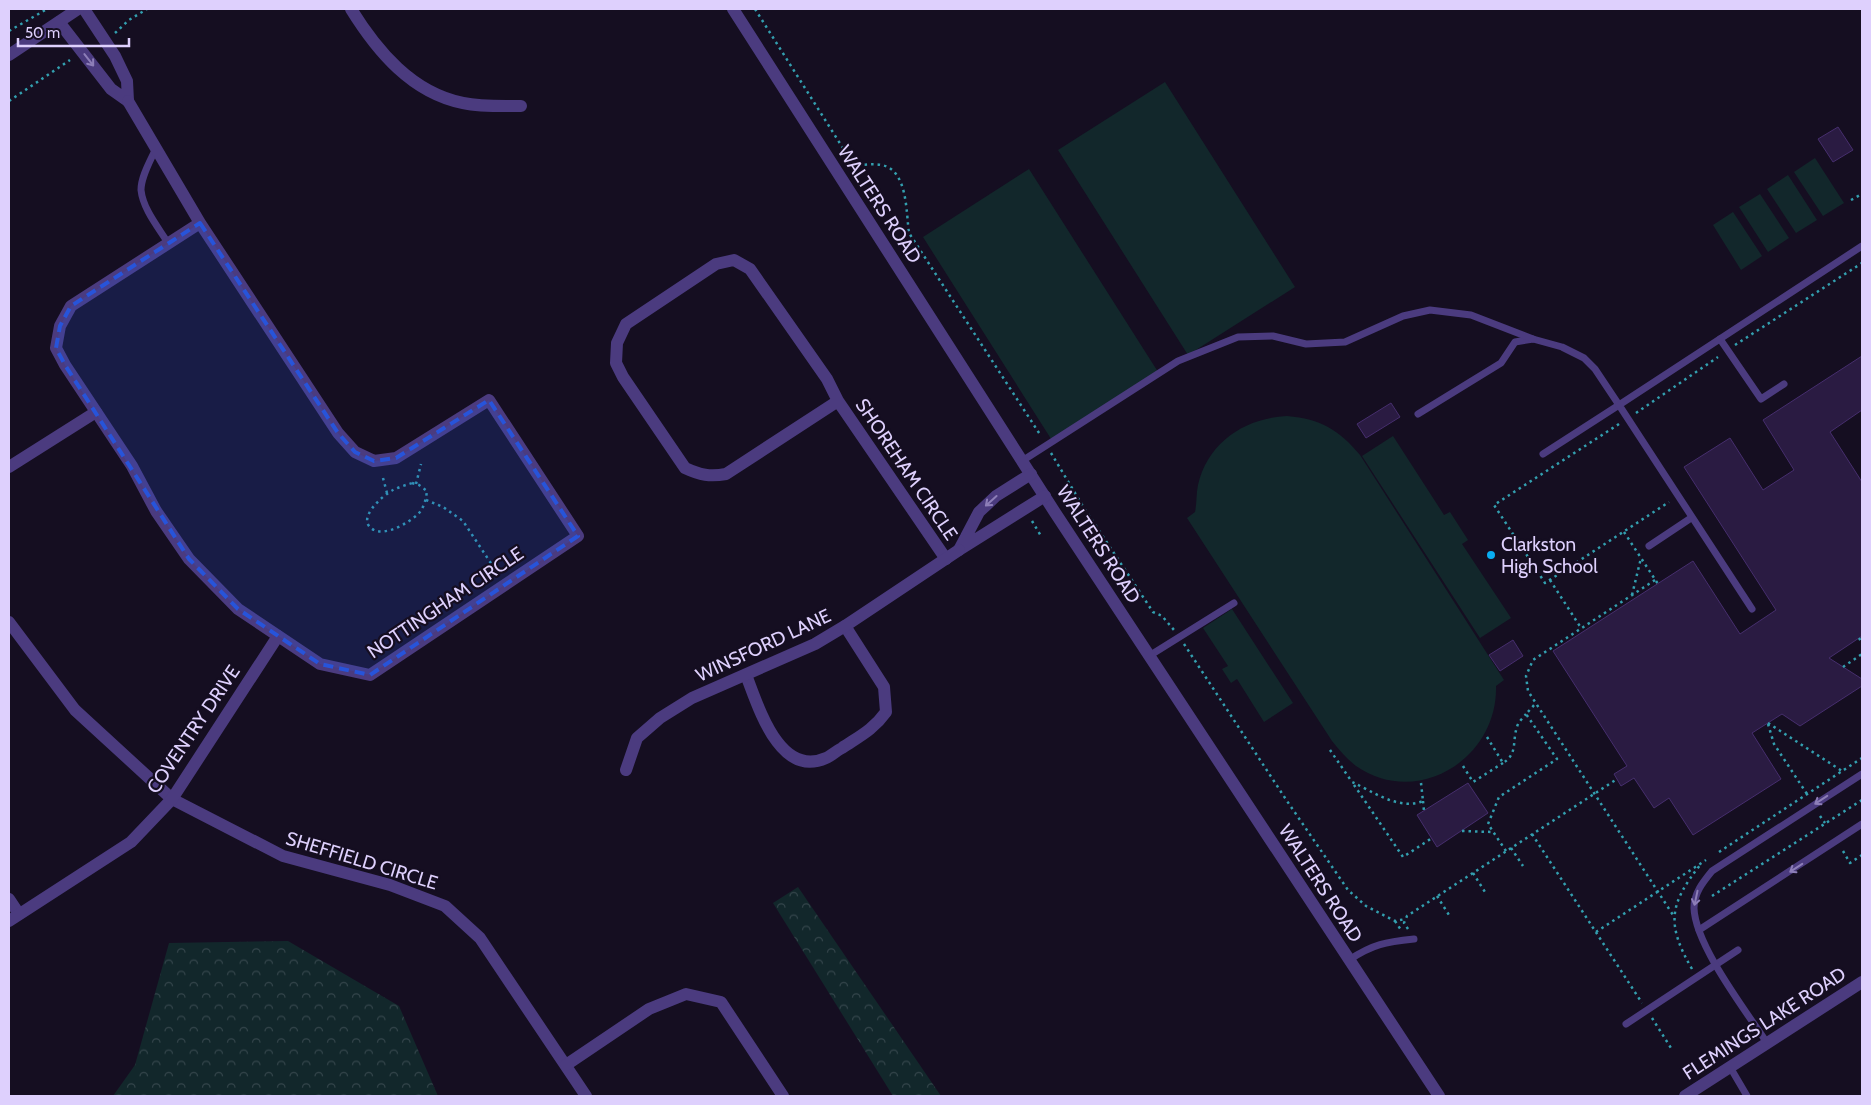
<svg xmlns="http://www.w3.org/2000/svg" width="1871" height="1105" viewBox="0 0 1871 1105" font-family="Cabin,sans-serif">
	<defs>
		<pattern id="forest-crowns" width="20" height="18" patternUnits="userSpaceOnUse" patternTransform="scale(1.25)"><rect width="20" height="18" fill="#12272b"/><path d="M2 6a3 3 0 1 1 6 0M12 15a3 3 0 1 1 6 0" fill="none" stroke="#34454b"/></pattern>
	</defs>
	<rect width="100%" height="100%" fill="#150e21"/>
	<g fill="url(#forest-crowns)">
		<path d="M798,887l143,209h-48l-120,-193z"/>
		<path d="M288,941l111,65 39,90h-325l22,-31 34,-122z"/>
	</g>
	<g fill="#12272b">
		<path d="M1165,82l130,205 -107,68 -130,-205z"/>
		<path d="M1815,158l29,45 -21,13 -29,-44z"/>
		<path d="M1029,169l131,206 -107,67 -130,-205z"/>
		<path d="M1788,175l29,45 -21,13 -29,-44z"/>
		<path d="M1760,194l29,44 -21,14 -29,-45z"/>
		<path d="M1733,212l29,44 -21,14 -28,-45z"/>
		<path d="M1287,416c34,3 52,14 73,39l144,225 -8,6c2,72 -78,123 -140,80 -9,-7 -17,-16 -24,-25l-145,-223 8,-6c2,-9 1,-18 3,-27 10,-43 47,-67 89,-69z"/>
		<path d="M1393,436l51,79 6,-3 18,28 -6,4 49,74 -31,20 -118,-182z"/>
		<path d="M1232,609l61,94 -29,19 -27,-43 -6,4 -9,-14 6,-3 -25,-38z"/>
	</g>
	<g fill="#2a1b42" stroke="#462e6d">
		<path d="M1838,127l15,23 -20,12 -15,-23z"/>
		<path d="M1862,356v54l-32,22 32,50v154l-33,22 33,21v7l-62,40 -18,-12 -30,19 29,46 -88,56 -24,-37 -15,10 -20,-30 -13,8 -7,-12 13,-8 -74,-115 140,-90 47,73 36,-24 -92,-143 46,-29 33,52 31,-20 -31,-50z"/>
		<path d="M1391,403l9,14 -34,21 -9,-14z"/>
		<path d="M1513,640l10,16 -23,15 -11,-16z"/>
		<path d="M1468,783l20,30 -51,34 -20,-32z"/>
	</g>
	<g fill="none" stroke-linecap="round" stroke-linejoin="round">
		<g stroke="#339faf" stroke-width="2.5" stroke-dasharray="2.5 4" stroke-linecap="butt">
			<path d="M755,9l98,155c10,2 19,-1 28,1 27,4 25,48 28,68l132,203"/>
			<path d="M9,31l38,-22"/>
			<path d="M115,33l14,-13 18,-11"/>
			<path d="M9,101l61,-41"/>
			<path d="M1851,200l11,-6"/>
			<path d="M1735,345l127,-82"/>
			<path d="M1636,413l82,-56"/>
			<path d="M1619,424l-125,81 51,78 124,-81"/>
			<path d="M1051,453l33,55 69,104 9,4 12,14"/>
			<path d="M383,478l4,15"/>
			<path d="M412,483l7,2 8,6c-1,8 -3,18 -10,24 -9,8 -31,21 -43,15 -20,-10 9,-35 19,-40 6,-3 13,-5 19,-7z"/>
			<path d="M416,484l5,-20"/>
			<path d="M426,500l17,7 20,14 35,53"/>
			<path d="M1032,521l9,15"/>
			<path d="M1624,532l34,52"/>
			<path d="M1550,580l31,48"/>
			<path d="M1655,580l-122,80 -7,16 2,15 145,224"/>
			<path d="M1632,595l9,-37"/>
			<path d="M1859,638l3,5"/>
			<path d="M1184,644l103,157 61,89 18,16 29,15 11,-2"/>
			<path d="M1843,667l19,-13"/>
			<path d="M1768,723l74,48"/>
			<path d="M1768,724l6,20 33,50"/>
			<path d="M1487,737l16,26c15,-9 9,-22 14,-36 1,-5 6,-9 9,-13"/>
			<path d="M1330,750l22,32"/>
			<path d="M1463,766l10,16 30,-19"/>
			<path d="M1421,783l2,18c-24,10 -51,-10 -71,-19l51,75 29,-19"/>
			<path d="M1423,801l1,10"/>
			<path d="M1820,816l5,7"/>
			<path d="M1462,831l31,1"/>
			<path d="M1532,834l110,169"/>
			<path d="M1511,848l12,18"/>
			<path d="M1506,851l-18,-27 11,-27 58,-38 -31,-45 10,-11"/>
			<path d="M1843,851l7,12 12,-8"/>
			<path d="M1719,852l143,-94"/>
			<path d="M1473,873l12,19"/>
			<path d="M1437,896l12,19"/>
			<path d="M1712,896l150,-96"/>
			<path d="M1395,921l6,9"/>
			<path d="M1408,929l-4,-6 3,-7 210,-137"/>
			<path d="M1596,932l110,-72"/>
			<path d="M1692,969c-26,-45 -23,-65 9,-105"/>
			<path d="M1652,1018l19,30"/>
		</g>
		<g stroke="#4b3b7f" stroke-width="7">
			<path d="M156,148c-5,12 -15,28 -15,42 2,19 17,37 27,53"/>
			<path d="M1720,339l41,60 23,-15"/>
			<path d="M1418,414l83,-51 14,-21 18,-3 29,8 22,11 11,11 24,36 -76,49"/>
			<path d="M1022,461l156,-100 60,-24 35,-1 33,8 39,-2 58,-26 27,-6 41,5 62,24"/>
			<path d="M1649,546l42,-28"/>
			<path d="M1752,609l-133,-204 243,-159"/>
			<path d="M1149,656l85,-53"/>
			<path d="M1699,930l163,-106"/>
			<path d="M1349,960c24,-16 37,-18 65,-21"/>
			<path d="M1626,1024l112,-74"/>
			<path d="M1767,1043c-21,-32 -72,-98 -73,-135 0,-15 9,-26 18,-37l150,-97"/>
			<path d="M1730,1067l17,29"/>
		</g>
		<g stroke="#4b3b7f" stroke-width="12">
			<path d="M351,9c26,42 61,84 112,94 19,4 39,3 58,3"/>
			<path d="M733,9l321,502 385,585"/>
			<path d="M59,22l52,67 17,12 -1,-20 -12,-25 -31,-47"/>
			<path d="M128,101l72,122 138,210 17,19 19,9 22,-3 93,-58 89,136 -208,139 -50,-11 -82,-55 -49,-50 -33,-48 -24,-45 -67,-101 -9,-17 4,-22 11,-20 129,-83"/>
			<path d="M838,401l-112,73c-16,3 -26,1 -41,-6l-62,-91 -7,-14 1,-20 9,-19 90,-60 18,-4 16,9 77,110 11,22 108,158"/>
			<path d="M9,467l87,-55"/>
			<path d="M1031,474l-35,22 -17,16 -20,38 86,-54"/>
			<path d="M9,622l66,88 97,89 111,57 107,29 55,21 35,32 106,158"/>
			<path d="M746,675c12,30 33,104 80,83 5,-2 10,-7 16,-10 18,-12 31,-18 44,-36l-2,-25 -39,-61"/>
			<path d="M626,770l11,-32 23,-20 32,-20 123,-54 30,-18 114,-76"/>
			<path d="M9,899l10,15"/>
			<path d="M9,921l122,-79 41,-43 106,-163"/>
			<path d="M566,1065l83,-56 37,-15 35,8 62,94"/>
			<path d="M1685,1096l177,-114"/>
		</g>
		<path stroke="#4b3b7f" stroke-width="12" d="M9,55l69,-46"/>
	</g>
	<defs><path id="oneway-shaft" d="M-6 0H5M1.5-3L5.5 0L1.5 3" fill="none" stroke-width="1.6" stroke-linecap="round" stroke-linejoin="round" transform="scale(1.25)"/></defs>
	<g stroke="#8d7eb8">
		<use href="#oneway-shaft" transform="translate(89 60) rotate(52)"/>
		<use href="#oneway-shaft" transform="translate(991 501) rotate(138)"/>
		<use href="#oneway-shaft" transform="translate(1821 800) rotate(147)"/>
		<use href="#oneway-shaft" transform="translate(1796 868) rotate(147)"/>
		<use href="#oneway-shaft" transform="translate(1696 898) rotate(102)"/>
	</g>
	<path fill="#2754da" fill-opacity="0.2" stroke="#2754da" stroke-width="4" stroke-dasharray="10 6" stroke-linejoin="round" d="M200,223l138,210 17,19 19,9 22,-3 93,-58 89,136 -208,139 -50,-11 -82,-55 -49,-50 -124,-194 -9,-17 4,-22 11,-20z"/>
	<circle fill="#09adf1" stroke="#150e21" stroke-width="2" cx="1491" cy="555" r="5"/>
	<g text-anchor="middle" stroke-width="4.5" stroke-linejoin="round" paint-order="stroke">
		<g font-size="19" fill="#ded0fd" stroke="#150e21">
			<text transform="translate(880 204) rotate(57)" y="7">WALTERS ROAD</text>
			<text transform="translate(907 469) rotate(56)" y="7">SHOREHAM CIRCLE</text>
			<text transform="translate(1099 544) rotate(57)" y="7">WALTERS ROAD</text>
			<text transform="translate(445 602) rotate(-34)" y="7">NOTTINGHAM CIRCLE</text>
			<text transform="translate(763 645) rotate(-25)" y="7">WINSFORD LANE</text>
			<text transform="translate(193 729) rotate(-56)" y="7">COVENTRY DRIVE</text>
			<text transform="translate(362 860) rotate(17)" y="7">SHEFFIELD CIRCLE</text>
			<text transform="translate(1321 883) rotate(57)" y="7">WALTERS ROAD</text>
			<text transform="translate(1764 1023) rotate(-33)" y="7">FLEMINGS LAKE ROAD</text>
		</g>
		<g font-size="19" fill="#ded0fd" stroke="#150e21" text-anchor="start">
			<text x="1501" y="551">Clarkston<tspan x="1501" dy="22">High School</tspan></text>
		</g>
	</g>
	<rect width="1871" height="1105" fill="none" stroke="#ded0fd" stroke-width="20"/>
	<path d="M18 38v8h111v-8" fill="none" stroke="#ded0fd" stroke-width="2.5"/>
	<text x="25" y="38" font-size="15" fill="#ded0fd" stroke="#150e21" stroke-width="4" paint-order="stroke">50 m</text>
</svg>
